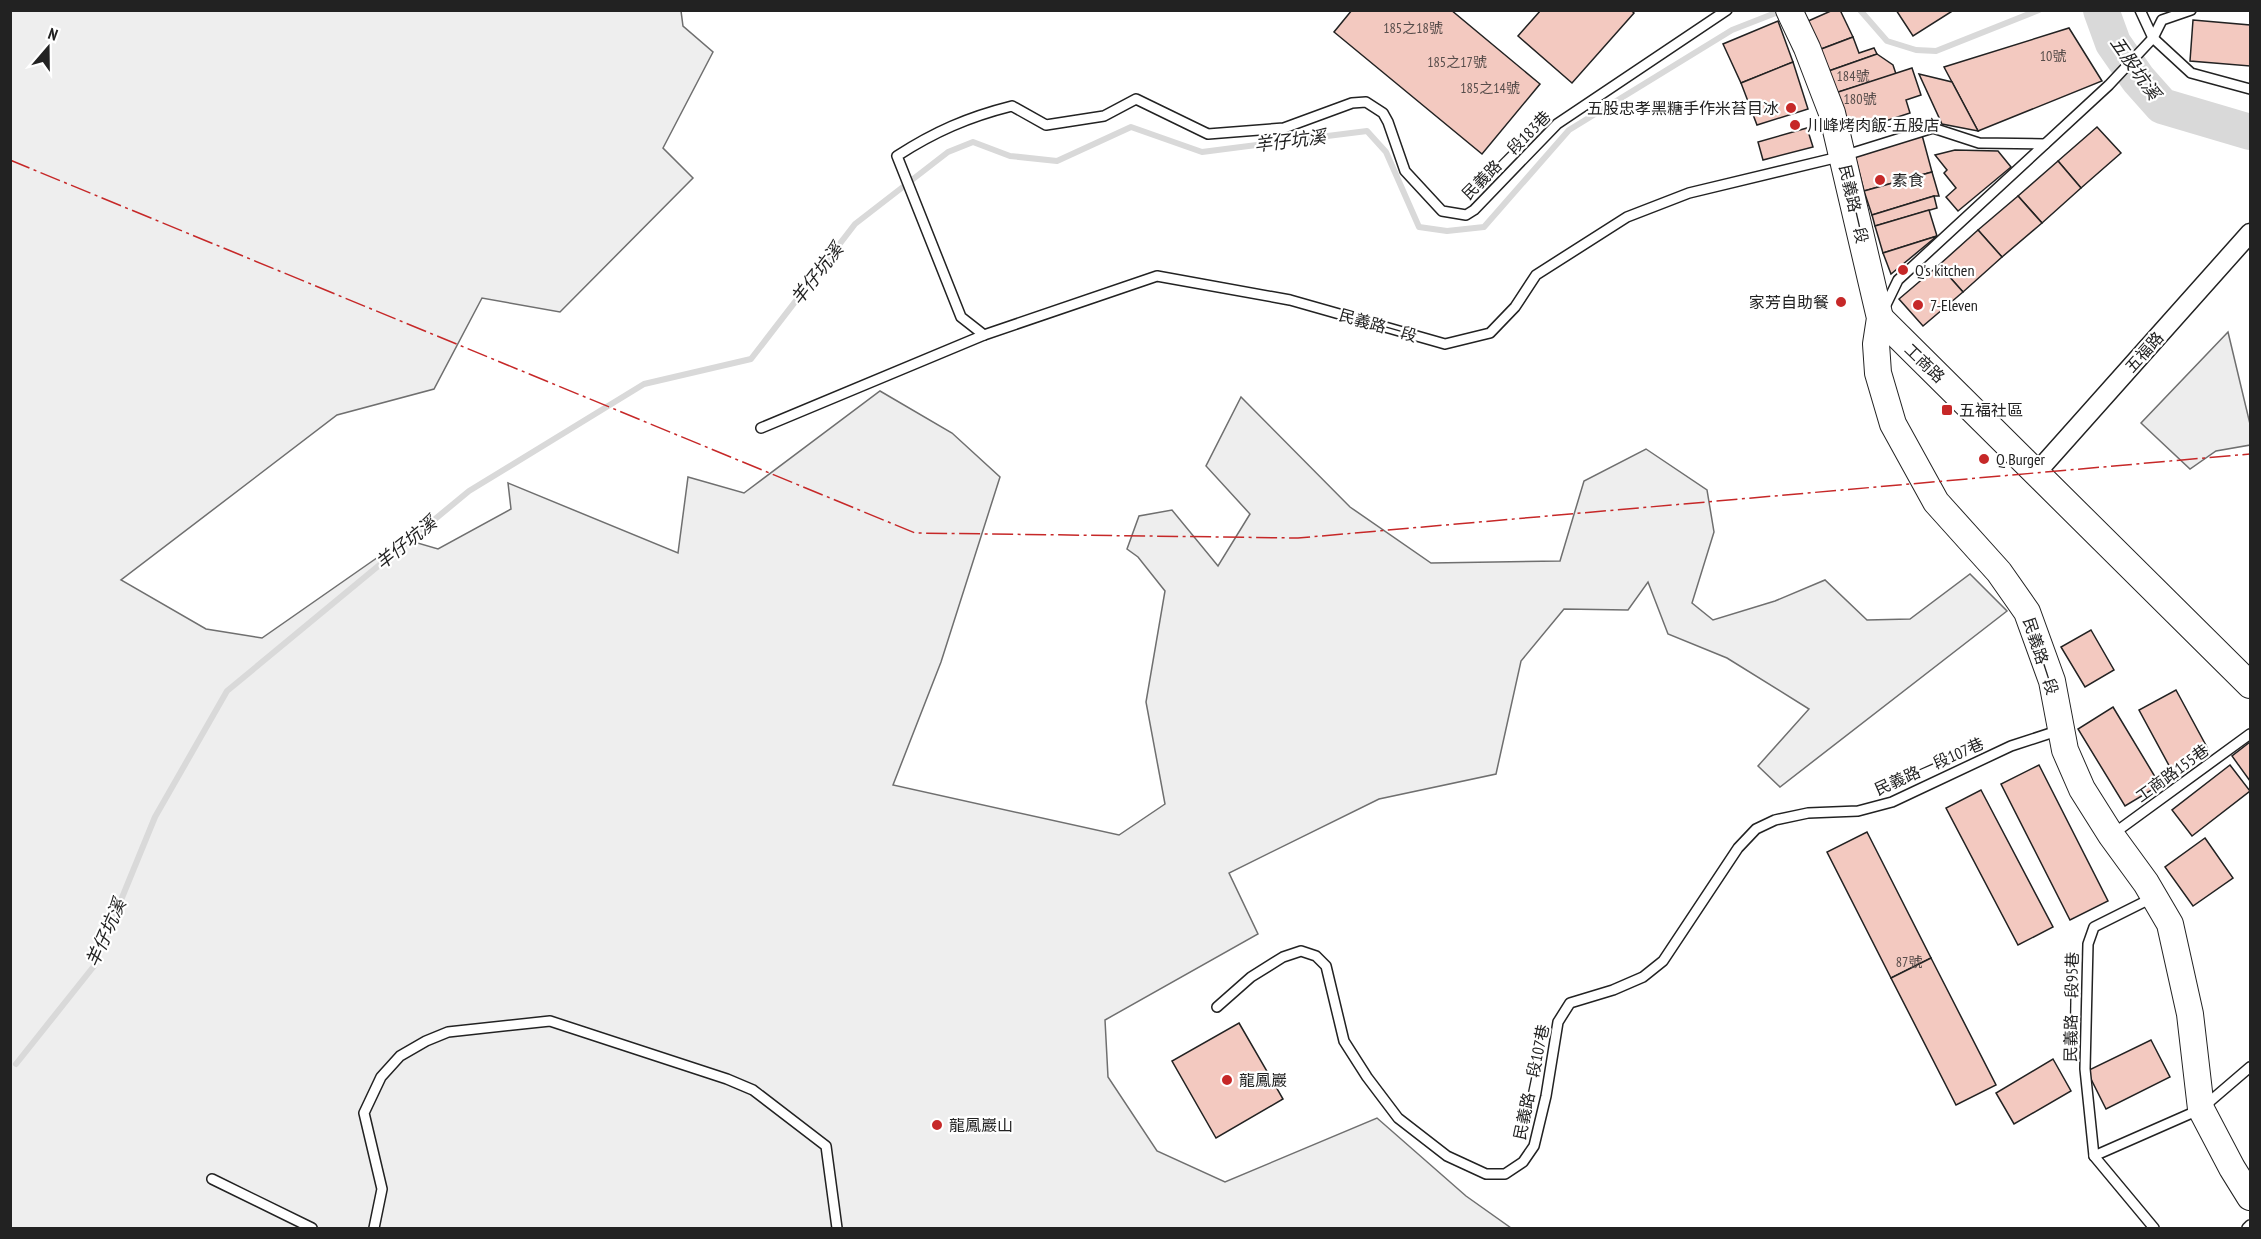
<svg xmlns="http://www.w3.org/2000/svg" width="2261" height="1239" viewBox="0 0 2261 1239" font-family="'PT Sans Narrow','Noto Sans TC',sans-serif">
	<rect width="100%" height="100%" fill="#fff"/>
	<path fill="#eee" stroke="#6f6f6f" stroke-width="1.5" d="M10,11h671l2,15 30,26 -50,96 30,30 -133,134 -78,-14 -48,91 -97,26 -216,165 85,49 56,9 142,-99 34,10 73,-40 -3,-26 170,70 10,-76 56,16 136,-102 72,42 48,44 -59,185 -48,123 226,50 46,-31 -19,-102 19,-111 -27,-34 -11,-8 12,-33 33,-6 46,56 32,-52 -44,-48 35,-69 109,110 81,56 129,-2 24,-80 62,-32 61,41 7,42 -22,71 21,17 62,-19 50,-21 42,40 43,-1 60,-45 37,37 -227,176 -22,-21 51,-57 -82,-51 -59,-24 -20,-52 -20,28 -64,-1 -43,52 -25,113 -117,25 -150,74 29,61 -153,86 3,57 49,74 68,31 152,-64 89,78 45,32h-1500z"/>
	<path fill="#ededed" stroke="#6f6f6f" stroke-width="1.5" d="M2228,332l22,92v21l-34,6 -26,18 -49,-46z"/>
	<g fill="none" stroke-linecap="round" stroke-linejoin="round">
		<g stroke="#d9d9d9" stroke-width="6">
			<path d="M1860,10l27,31 29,9 20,1 103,-41"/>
			<path d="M16,1064l78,-98 61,-149 72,-126 242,-200 175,-107 107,-25 104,-135 93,-72 25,-10 37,14 47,5 74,-34 71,25 165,-21 19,21 33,75 28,4 37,-4 85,-97 163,-100 51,-20"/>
		</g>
		<path stroke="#d9d9d9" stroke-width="36" d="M2101,10l12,33 25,36 24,27 88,26"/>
	</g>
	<g fill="#f3c9c0" stroke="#222" stroke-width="1.5">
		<path d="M1352,10h99l89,74 -58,70 -148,-122z"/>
		<path d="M1541,10h90l3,3 -62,70 -54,-47z"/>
		<path d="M1833,10h7l13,27 -37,14 -10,-29z"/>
		<path d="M1896,10h58l-41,26z"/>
		<path d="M2193,20l57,5v41l-60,-5z"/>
		<path d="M1778,21l15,41 -52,21 -18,-39z"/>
		<path d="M2069,28l33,53 -124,50 -34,-64z"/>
		<path d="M1853,37l6,16 15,-5 3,6 -54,19 -7,-22z"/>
		<path d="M1877,54l16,11 3,9 -67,21 -6,-22z"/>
		<path d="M1793,62l15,47 -51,16 -16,-42z"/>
		<path d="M1912,68l9,27 -15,5 4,13 -68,22 -13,-40z"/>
		<path d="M1919,74l33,8 26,49 -36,-7z"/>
		<path d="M2097,127l24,26 -40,35 -23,-27z"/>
		<path d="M1807,128l6,19 -50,13 -5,-18z"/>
		<path d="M1922,135l10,37 -68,19 -10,-39z"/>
		<path d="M1955,150l43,1 13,16 -53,44 -12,-14 10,-9 -12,-15 3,-3 -12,-15z"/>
		<path d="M2058,161l23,27 -39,35 -24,-27z"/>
		<path d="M1932,172l7,24h-5l-62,19 -8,-24z"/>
		<path d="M1934,196l3,12 -62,18 -3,-11z"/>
		<path d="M2018,196l24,27 -40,34 -24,-27z"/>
		<path d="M1929,210l8,26 -54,17 -8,-27z"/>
		<path d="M1978,230l24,27 -39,35 -24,-27z"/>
		<path d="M1937,236l-46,38 -8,-21z"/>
		<path d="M1939,265l24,27 -40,34 -24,-27z"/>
		<path d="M2091,630l23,40 -29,17 -24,-40z"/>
		<path d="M2176,690l33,61 -37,20 -33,-61z"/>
		<path d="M2113,707l47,78 -35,21 -47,-77z"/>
		<path d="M2250,742v39l-18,-25z"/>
		<path d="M2039,765l69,136 -38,19 -69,-136z"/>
		<path d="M2230,765l20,26 -58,45 -20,-26z"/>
		<path d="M1981,790l72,137 -35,18 -72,-137z"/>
		<path d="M1867,832l64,126 -40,20 -64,-126z"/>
		<path d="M2205,838l28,40 -40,28 -28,-39z"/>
		<path d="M1931,958l65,127 -40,20 -65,-127z"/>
		<path d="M1239,1023l44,76 -67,39 -44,-77z"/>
		<path d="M2151,1040l19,37 -64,32 -19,-38z"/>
		<path d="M2053,1059l18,32 -57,33 -18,-31z"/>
	</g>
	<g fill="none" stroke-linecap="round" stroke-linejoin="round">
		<g stroke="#222" stroke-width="12">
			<g id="lane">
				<path d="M2140,10l13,28 38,35 59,16"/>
				<path d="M1883,311l15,-31 211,-195 44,-47 9,-18 29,-10"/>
				<path d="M984,335l-23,-18 -64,-161c37,-24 71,-39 115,-50l34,19 58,-9 32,-17 72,35 76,-6 68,-25 14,-1 17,11 5,9 17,49 37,40 24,4 8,-5 83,-86 170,-114"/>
				<path d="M761,428l223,-93 173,-59 133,24 155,44 45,-11 25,-26 21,-32 91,-58 62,-24 154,-37 90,-28 46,15 66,1"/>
				<path d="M2113,834l137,-100"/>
				<path d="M2152,898l-58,29 -6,17 -3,125 9,87 60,72"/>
				<path d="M1217,1007l34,-30 32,-20 18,-6 15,5 10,10 18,75 23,36 31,41 49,38 39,18h19l18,-12 11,-16 12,-50 12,-74 12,-19 43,-13 30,-13 20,-16 75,-113 18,-19 19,-9 33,-7 50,-2 34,-9 119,-56 49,-16"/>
				<path d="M2094,1156l107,-47 49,-42"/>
				<path d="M212,1179l100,49"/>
				<path d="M374,1228l8,-39 -18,-76 17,-36 19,-21 26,-15 22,-9 102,-11 177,58 26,11 73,56 11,82"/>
				<path d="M2247,1228l3,-3"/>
			</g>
		</g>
		<g stroke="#222" stroke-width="21">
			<path id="street" d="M2037,472l213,-239"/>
		</g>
		<g stroke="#222" stroke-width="28">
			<g id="secondary">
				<path d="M1789,10l18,38 25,65 48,205 -4,26 2,29 15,51 43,78 63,70 28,40 25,69 13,69 17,39 29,46 35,48 24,41 20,90 11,95 31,59 18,29"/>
				<path d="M1880,318l370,367"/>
			</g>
		</g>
		<use href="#lane" stroke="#fff" stroke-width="9"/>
		<use href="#street" stroke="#fff" stroke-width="18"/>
		<use href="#secondary" stroke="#fff" stroke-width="26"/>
		<path stroke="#c62828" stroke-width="1.5" stroke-dasharray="21 4.5 3 4.5" stroke-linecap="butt" d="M10,160l905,373 383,5 952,-84"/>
	</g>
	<g fill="#c62828" stroke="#fff" stroke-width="2">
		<circle cx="1791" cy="108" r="6"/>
		<circle cx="1795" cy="125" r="6"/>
		<circle cx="1880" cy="180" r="6"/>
		<circle cx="1903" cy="270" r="6"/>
		<circle cx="1841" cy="302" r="6"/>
		<circle cx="1918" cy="305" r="6"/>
		<rect x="1941" y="404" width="12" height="12" rx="3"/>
		<circle cx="1984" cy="459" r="6"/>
		<circle cx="1227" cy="1080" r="6"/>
		<circle cx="937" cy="1125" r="6"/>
	</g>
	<g text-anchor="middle" stroke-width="4.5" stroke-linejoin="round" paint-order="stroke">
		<g font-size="14" fill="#564c4a">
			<text x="1413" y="33">185之18號</text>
			<text x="2053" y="61">10號</text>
			<text x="1457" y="67">185之17號</text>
			<text x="1853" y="81">184號</text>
			<text x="1490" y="93">185之14號</text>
			<text x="1860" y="104">180號</text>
			<text x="1909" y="967">87號</text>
		</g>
		<g font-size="16" fill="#222" stroke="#fff" text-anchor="start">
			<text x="1779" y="114" text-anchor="end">五股忠孝黑糖手作米苔目冰</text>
			<text x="1807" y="131">川峰烤肉飯-五股店</text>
			<text x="1892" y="186">素食</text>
			<text x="1915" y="276">Q's kitchen</text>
			<text x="1829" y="308" text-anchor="end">家芳自助餐</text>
			<text x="1930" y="311">7-Eleven</text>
			<text x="1959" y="416">五福社區</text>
			<text x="1996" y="465">Q Burger</text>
			<text x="1239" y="1086">龍鳳巖</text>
			<text x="949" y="1131">龍鳳巖山</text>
		</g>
		<g font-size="16" fill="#222" stroke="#fff">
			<text transform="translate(1506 155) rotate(-45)" y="6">民義路一段183巷</text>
			<text transform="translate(1854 204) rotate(77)" y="6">民義路一段</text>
			<text transform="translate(1378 325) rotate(16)" y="6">民義路一段</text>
			<text transform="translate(2144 352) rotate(-48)" y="6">五福路</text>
			<text transform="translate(1925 363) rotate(44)" y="6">工商路</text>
			<text transform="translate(2041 656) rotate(72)" y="6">民義路一段</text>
			<text transform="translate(1929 766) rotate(-24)" y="6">民義路一段107巷</text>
			<text transform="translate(2172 773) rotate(-36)" y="6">工商路155巷</text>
			<text transform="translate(2071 1007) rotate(-89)" y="6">民義路一段95巷</text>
			<text transform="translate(1531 1082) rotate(-78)" y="6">民義路一段107巷</text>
		</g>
		<g font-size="18" font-style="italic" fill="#222" stroke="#fff">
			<text transform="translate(2135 68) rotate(55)" y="6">五股坑溪</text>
			<text transform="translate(1290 141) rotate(-7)" y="6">羊仔坑溪</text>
			<text transform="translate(817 274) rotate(-52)" y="6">羊仔坑溪</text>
			<text transform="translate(406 543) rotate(-39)" y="6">羊仔坑溪</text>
			<text transform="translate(106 933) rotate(-66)" y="6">羊仔坑溪</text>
		</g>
	</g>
	<rect width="2261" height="1239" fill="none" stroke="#222222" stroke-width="24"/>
	<g transform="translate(48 48) rotate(20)" stroke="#ffffff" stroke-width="4.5" paint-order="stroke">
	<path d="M0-4.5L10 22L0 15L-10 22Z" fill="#222222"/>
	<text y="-9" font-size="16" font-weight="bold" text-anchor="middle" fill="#222222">N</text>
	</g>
</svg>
